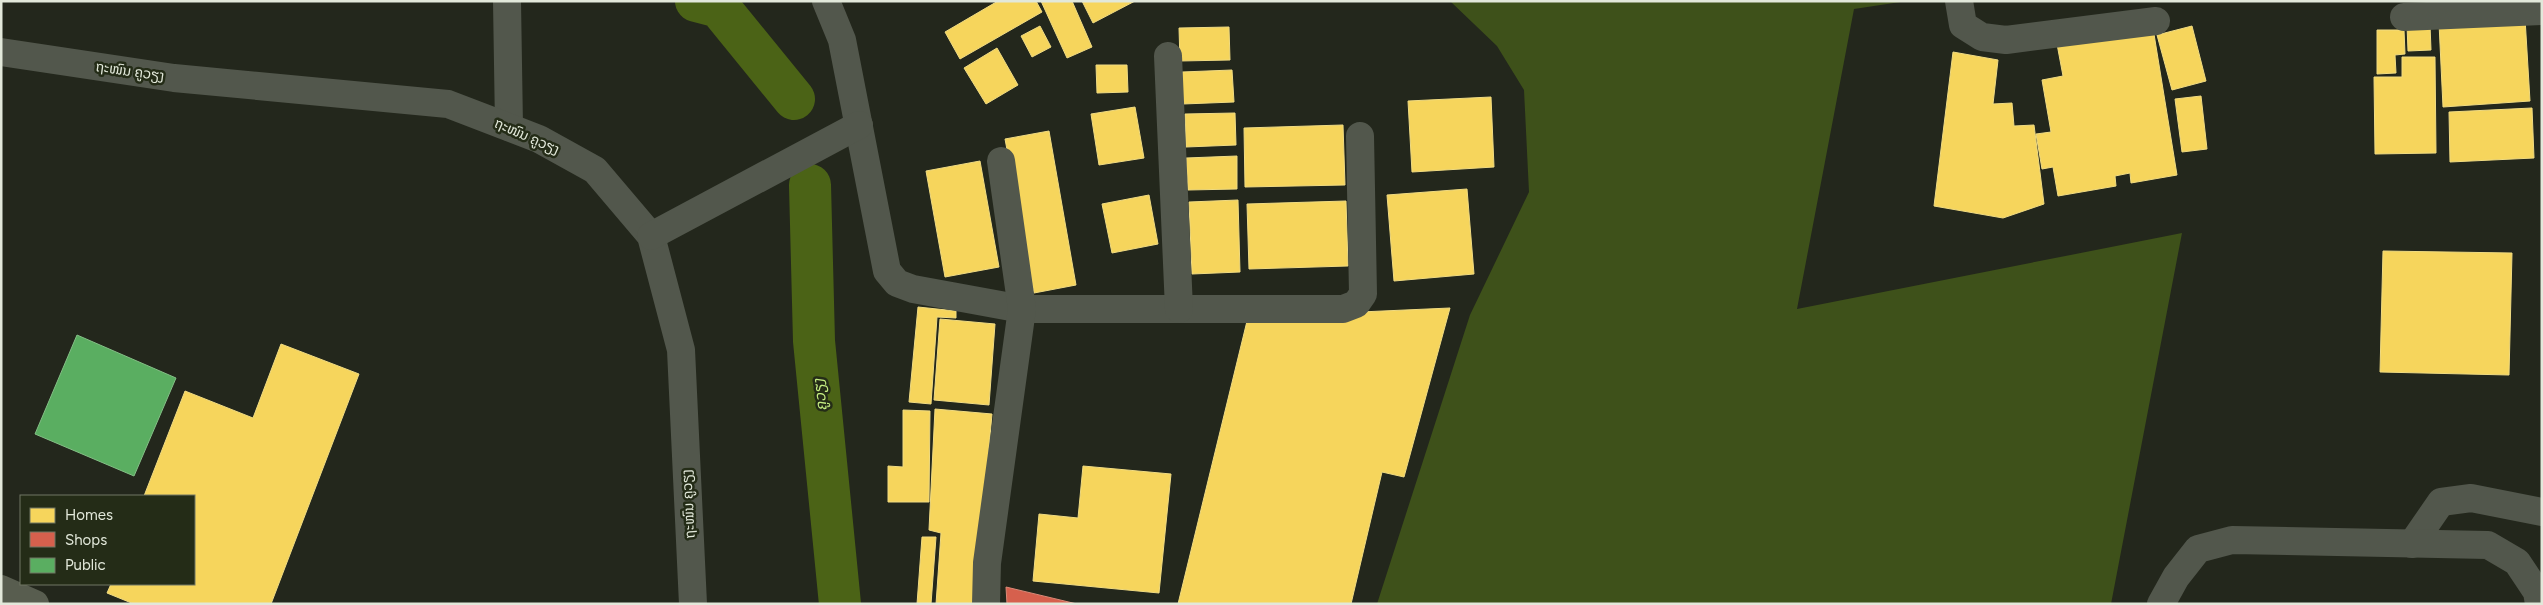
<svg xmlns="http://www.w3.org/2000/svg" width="2543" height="605" viewBox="0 0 2543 605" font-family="Figtree,'Noto Sans Lao',sans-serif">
	<rect width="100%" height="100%" fill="#23271c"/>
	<path fill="#3e511a" d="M1450,1h457l-53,8 -57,300 385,-76 -71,371h-734l93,-289 59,-123 -5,-102 -27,-44z"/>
	<g fill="#f6d55c" stroke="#f0db82">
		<path d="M998,1h38l6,11 -82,47 -15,-27z"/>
		<path d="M1041,1h31l20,46 -25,11z"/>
		<path d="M1082,1h53l-42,22z"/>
		<path d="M2525,18l5,83 -87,6 -4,-84z"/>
		<path d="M2407,25h23l1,25 -23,1z"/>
		<path d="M1040,26l11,21 -19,10 -11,-21z"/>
		<path d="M2192,26l14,55 -34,9 -15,-55z"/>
		<path d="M1229,27l1,33 -50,1 -1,-33z"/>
		<path d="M2153,28l24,147 -46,8 -1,-10 -15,3 1,10 -58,10 -5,-29 -11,2 -6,-35 15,-2 -9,-52 21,-4 -6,-32z"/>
		<path d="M2377,30h27l1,24 -10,1 1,18 -19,1z"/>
		<path d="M997,48l21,37 -32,19 -22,-36z"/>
		<path d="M1953,52l45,8 -5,44 19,-1 2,23 20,-1 10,79 -41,14 -69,-12z"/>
		<path d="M2402,57h33l1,96 -61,1 -1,-77h28z"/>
		<path d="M1096,65h31l1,27 -31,1z"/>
		<path d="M1232,70l2,32 -51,2 -1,-32z"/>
		<path d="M2201,96l6,53 -25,3 -7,-53z"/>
		<path d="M1491,97l3,70 -82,5 -4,-71z"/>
		<path d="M1135,107l9,51 -45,7 -8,-51z"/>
		<path d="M2532,108l2,50 -84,4 -1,-50z"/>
		<path d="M1235,113l1,32 -50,2 -1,-33z"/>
		<path d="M1343,125l2,60 -100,2 -1,-59z"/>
		<path d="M1049,131l27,154 -42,8 -29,-154z"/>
		<path d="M1237,156v33l-49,1 -2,-32z"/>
		<path d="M980,161l19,106 -54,10 -19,-106z"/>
		<path d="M1467,189l7,85 -80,7 -7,-86z"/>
		<path d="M1149,195l9,49 -46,9 -10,-49z"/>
		<path d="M1238,200l2,72 -48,2 -3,-72z"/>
		<path d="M1346,201l2,65 -99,3 -2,-65z"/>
		<path d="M2383,251l129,2 -3,122 -129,-3z"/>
		<path d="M918,307l38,4v7l-19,-1 -6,87 -22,-2z"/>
		<path d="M1450,308l-46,169 -22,-5 -31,132h-173l70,-287z"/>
		<path d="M940,319l55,5 -6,81 -55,-5z"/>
		<path d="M281,344l78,30 -88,230h-137l-27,-11 4,-9h83v-88h-50l41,-105 68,27z"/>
		<path d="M935,409l57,5 -17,190h-39l5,-71 -12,-3z"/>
		<path d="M903,410l27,1 -1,91h-41v-36l15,1z"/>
		<path d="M1083,466l88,8 -12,119 -126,-12 6,-67 39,4z"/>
		<path d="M922,537h14l-5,67h-14z"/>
	</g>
	<path fill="#d6604d" stroke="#da8977" d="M1006,587l71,17h-70z"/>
	<path fill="#5aae61" stroke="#83bf85" d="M77,335l99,43 -42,98 -99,-42z"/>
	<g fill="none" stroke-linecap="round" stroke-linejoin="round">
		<g stroke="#4b6316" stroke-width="42">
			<path d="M696,1l23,6 75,92"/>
			<path d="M810,185l4,156 26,263"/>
		</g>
		<g stroke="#52574c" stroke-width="28">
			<path d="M507,1l2,126"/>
			<path d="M826,1l16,39 45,231 10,12 16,6 109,20h321l13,-5 7,-10 -3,-158"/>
			<path d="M1959,1l4,24 19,12 24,3 150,-19"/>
			<path d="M2404,17l138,-6"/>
			<path d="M1,52l173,26 274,26 91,35 56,31 56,66 30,114 12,254"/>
			<path d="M1168,56l11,253"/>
			<path d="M651,236l208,-111"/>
			<path d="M2412,544l29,-42 30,-4 71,14"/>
			<path d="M986,604l1,-41 35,-254 -21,-148"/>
			<path d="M2161,604l15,-27 22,-28 34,-9 256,5 29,17 20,30 2,12"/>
		</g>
		<path stroke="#585d4f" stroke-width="28" d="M1,589l34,15"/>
	</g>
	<g text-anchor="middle" stroke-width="5" stroke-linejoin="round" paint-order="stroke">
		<g font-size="14" fill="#e2e8da" stroke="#242c17">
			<text transform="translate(130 71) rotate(8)" y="5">ຖະໜົນ ຄູວຽງ</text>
			<text transform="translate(527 136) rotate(24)" y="5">ຖະໜົນ ຄູວຽງ</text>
			<text transform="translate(688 504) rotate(-93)" y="5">ຖະໜົນ ຄູວຽງ</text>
		</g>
		<g font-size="15" font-style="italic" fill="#c5ee82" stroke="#242c17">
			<text transform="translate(820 395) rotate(-96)" y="5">ຄູວຽງ</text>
		</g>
	</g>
	<rect width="2543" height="605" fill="none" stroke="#e2e8da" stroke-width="5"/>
	<rect x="20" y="495" width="175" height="90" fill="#242c17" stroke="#707765"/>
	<rect x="30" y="508" width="25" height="15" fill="#f6d55c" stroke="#707765"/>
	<text x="65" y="520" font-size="15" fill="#e2e8da">Homes</text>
	<rect x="30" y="532" width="25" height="15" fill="#d6604d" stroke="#707765"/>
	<text x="65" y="545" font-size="15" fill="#e2e8da">Shops</text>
	<rect x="30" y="558" width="25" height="15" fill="#5aae61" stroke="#707765"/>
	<text x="65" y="570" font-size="15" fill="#e2e8da">Public</text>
</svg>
